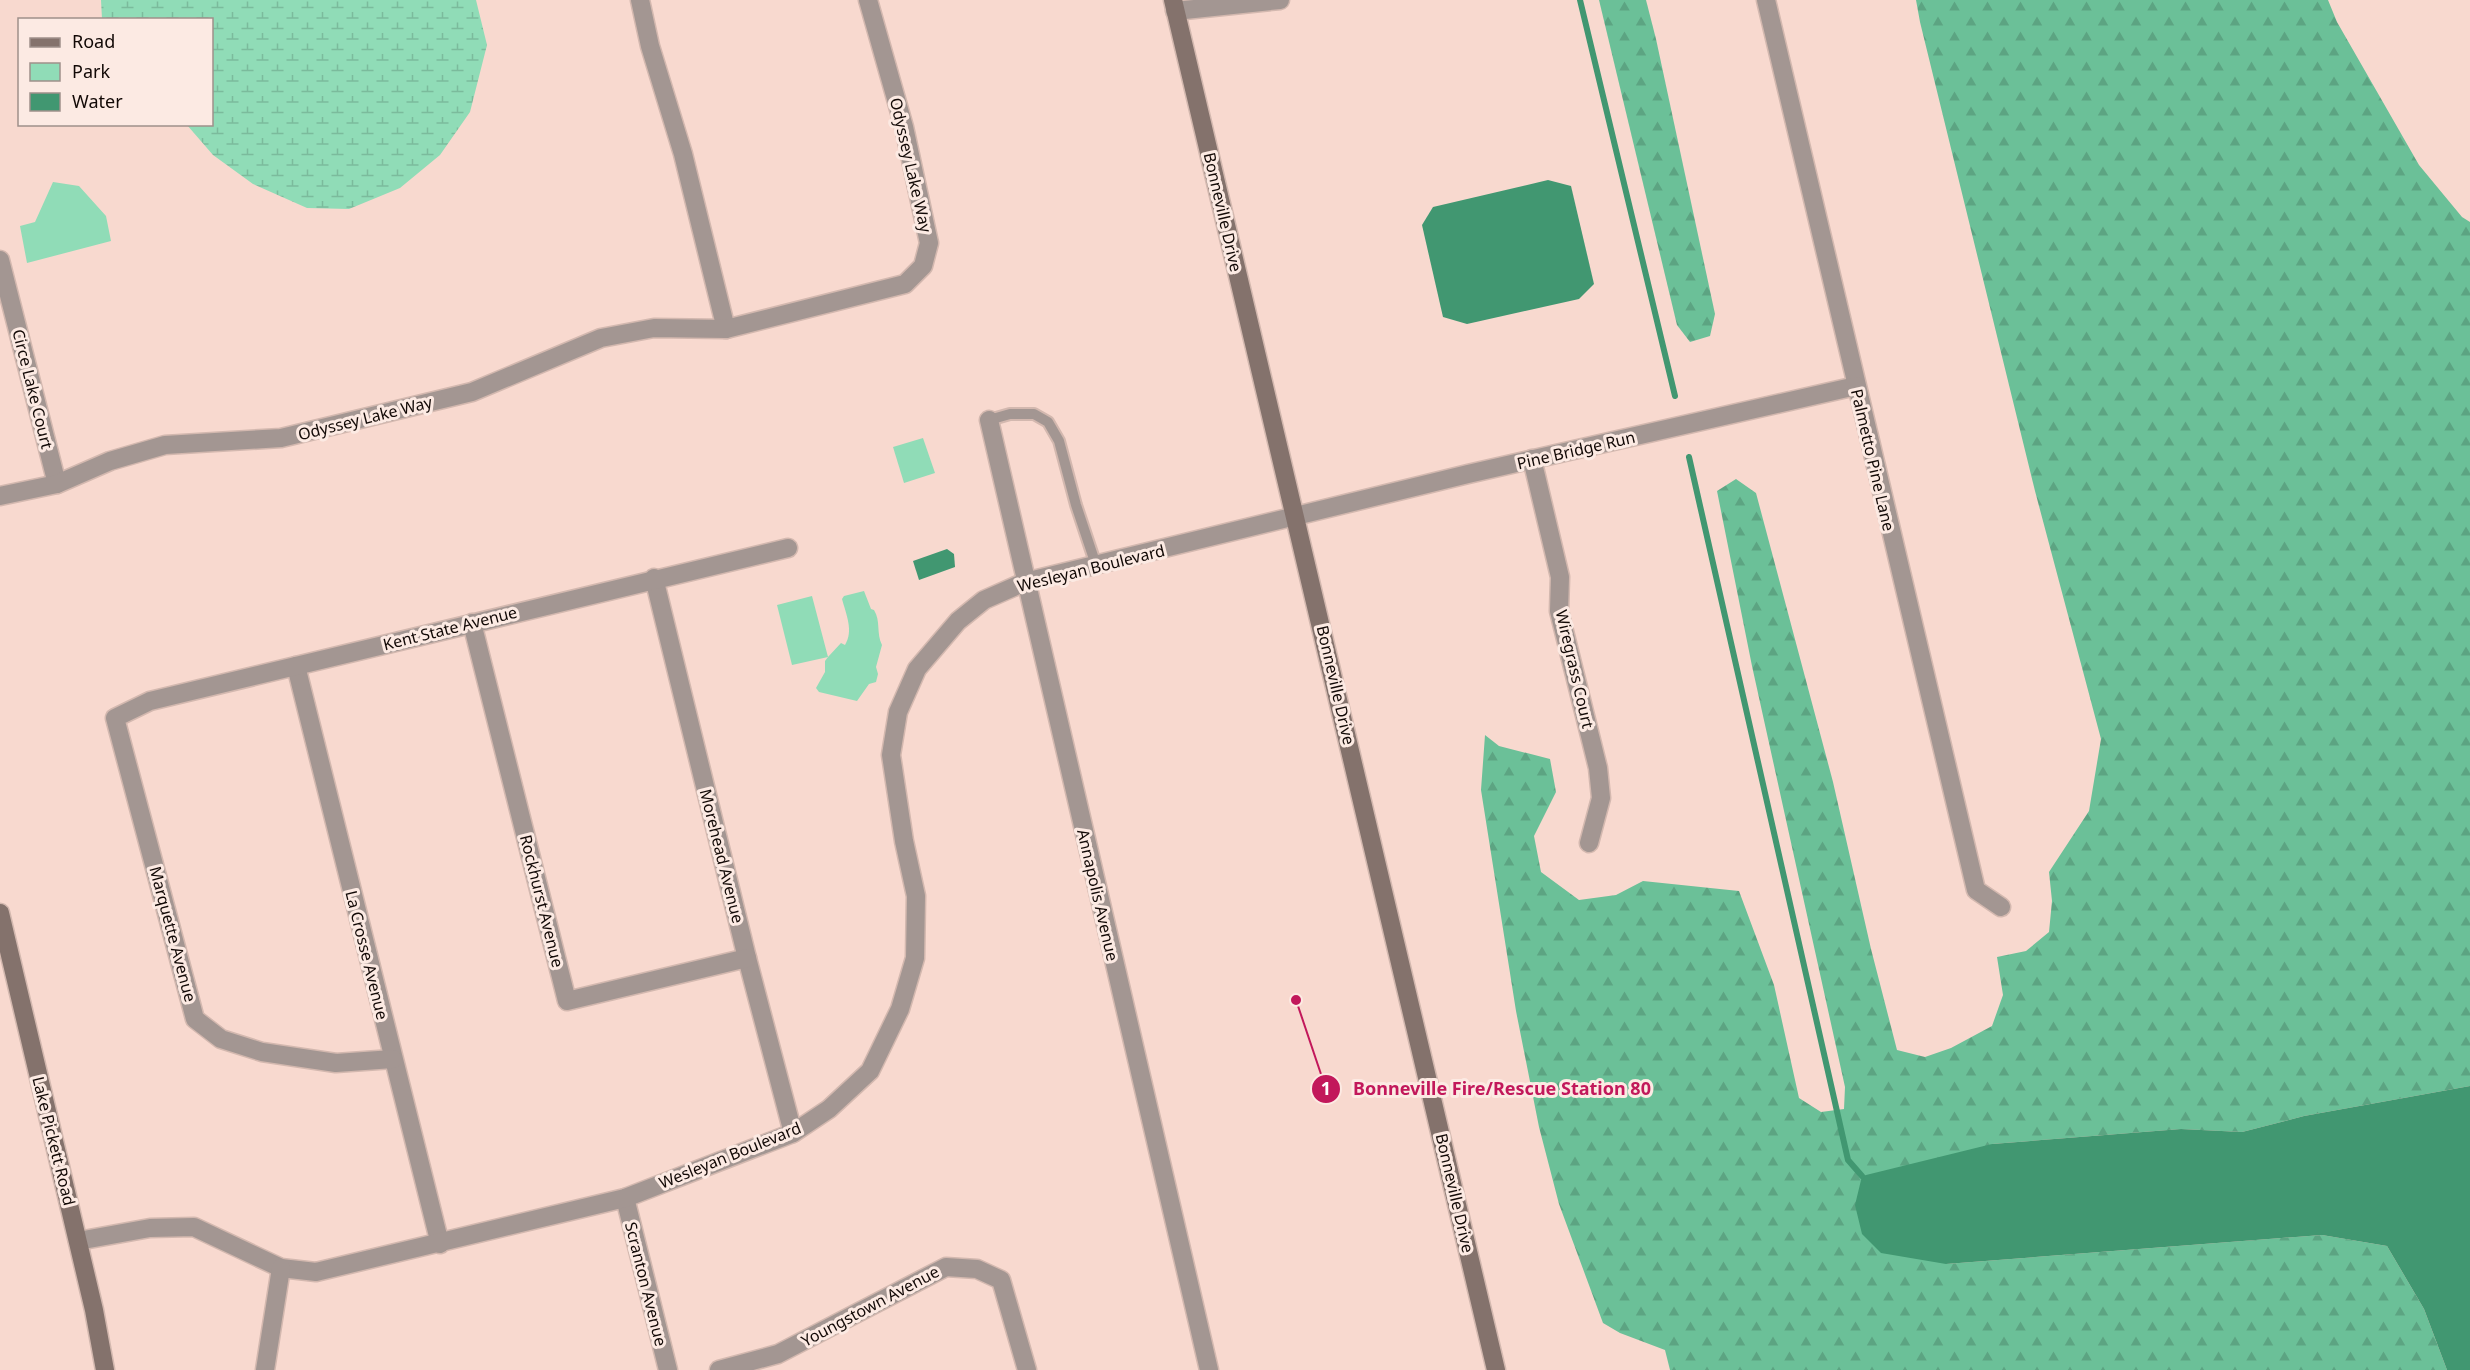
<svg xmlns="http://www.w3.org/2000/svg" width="2470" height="1370" viewBox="0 0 2470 1370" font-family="'Noto Sans',sans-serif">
	<defs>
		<pattern id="forest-firs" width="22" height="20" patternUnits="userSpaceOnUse" patternTransform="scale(1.5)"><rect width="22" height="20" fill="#6bc098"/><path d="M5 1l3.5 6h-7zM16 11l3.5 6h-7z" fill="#5ca482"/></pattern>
		<pattern id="wetland-marsh" width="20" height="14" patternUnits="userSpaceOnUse" patternTransform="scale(1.5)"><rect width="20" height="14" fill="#90dcb7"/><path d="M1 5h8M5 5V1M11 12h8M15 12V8" fill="none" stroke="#7bbb9c"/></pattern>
	</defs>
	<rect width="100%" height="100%" fill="#f8d9cf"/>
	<g fill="url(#forest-firs)">
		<path d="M1599,0h47l10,39 59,275 -5,22 -20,6 -13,-17z"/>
		<path d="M1916,0h412l9,22 82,143 43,52 8,5v864l-166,30 -62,16 -61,-3 -189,15 -46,120 376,-29 65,11 37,63 23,61h-777l-5,-20 -45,-17 -17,-10 -44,-119 -20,-77 -23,-116 -35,-221 4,-55 14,11 51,13 6,33 -22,44 7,36 38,28 37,-5 27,-14 96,10 35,94 25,113 22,14 23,-3 1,-22 -93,-421 -35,-175 19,-12 20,14 77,289 38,167 26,101 28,7 26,-9 41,-22 11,-31 -6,-38 29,-6 23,-19 3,-31 -3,-29 40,-61 12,-72 -66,-248 -115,-469z"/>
	</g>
	<path fill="url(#wetland-marsh)" d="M101,0h375l11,45 -17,67 -30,43 -40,33 -51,21 -42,-1 -54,-24 -40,-29 -26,-30 25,-1v-104l-110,-1z"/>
	<g fill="#90dcb7">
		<path d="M53,182l26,4 27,30 5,25 -84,22 -7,-37 15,-4z"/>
		<path d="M923,438l12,35 -31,10 -11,-36z"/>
		<path d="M864,591l7,18 3,1c7,11 2,23 8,35l-6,22 2,7 -2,8 -7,2 -12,17 -38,-9 -3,-4 9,-16v-11l3,-4 -36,8 -15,-60 35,-9 16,61 13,-14 4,2c9,-14 1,-31 -3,-46l2,-3z"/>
	</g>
	<g fill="#419771">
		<path d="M1548,180l23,6 23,98 -15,15 -112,25 -24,-7 -21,-92 11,-18z"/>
		<path d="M947,549l7,5 1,13 -36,13 -6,-19z"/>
		<path d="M2470,1086v284h-23l-23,-61 -37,-63 -65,-11 -376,29 -65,-11 -19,-19 -7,-29 7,-29 130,-32 189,-15 61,3 62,-16z"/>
	</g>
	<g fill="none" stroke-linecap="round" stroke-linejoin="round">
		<g stroke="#419771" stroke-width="6">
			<path d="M1580,0l95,396"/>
			<path d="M1689,457l159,703 14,16"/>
		</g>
		<g stroke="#d3b8af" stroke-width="14">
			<path id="lane" d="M989,420l21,-6h24l14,8 11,19 17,64 20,60"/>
		</g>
		<g stroke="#d3b8af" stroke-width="21">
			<g id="street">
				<path d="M640,0l10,46 33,108 43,175"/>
				<path d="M1766,0l210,890 25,17"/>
				<path d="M1175,11l105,-11"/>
				<path d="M0,260l57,224"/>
				<path d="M989,420l220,950"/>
				<path d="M1532,459l28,118 -1,34 39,157 3,30 -12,45"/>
				<path d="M0,496l57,-12 53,-23 55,-16 116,-7 191,-46 129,-54 53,-10 72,1 179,-45 18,-18 6,-23 -25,-116 -36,-127"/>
				<path d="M654,578l93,380 46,175"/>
				<path d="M472,623l95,378 180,-43"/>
				<path d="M296,666l144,578"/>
				<path d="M393,1059l-57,4 -74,-11 -41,-13 -26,-20 -80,-301 35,-17 638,-153"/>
				<path d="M625,1198l43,172"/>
				<path d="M78,1241l72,-13 44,-1 87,41 35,4 309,-74 168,-65 36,-24 41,-38 30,-62 15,-51 1,-62 -12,-55 -13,-86 7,-43 19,-43 41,-48 26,-21 41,-18 443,-108 388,-88"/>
				<path d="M265,1370l16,-102"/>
				<path d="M719,1370l59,-16 168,-87 31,2 24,11 26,90"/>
			</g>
		</g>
		<g stroke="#d3b8af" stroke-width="21">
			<g id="secondary">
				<path d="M1173,0l323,1370"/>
				<path d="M0,913l94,397 11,60"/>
			</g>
		</g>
		<use href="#lane" stroke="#a39692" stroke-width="10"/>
		<use href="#street" stroke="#a39692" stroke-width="18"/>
		<use href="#secondary" stroke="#84726c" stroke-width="18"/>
	</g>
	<g text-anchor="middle" stroke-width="6" stroke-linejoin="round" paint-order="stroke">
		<g font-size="16" fill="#120906" stroke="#fceae3">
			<text transform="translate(911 165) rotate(77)" y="6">Odyssey Lake Way</text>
			<text transform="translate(1223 212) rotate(77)" y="6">Bonneville Drive</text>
			<text transform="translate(33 389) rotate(76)" y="6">Circe Lake Court</text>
			<text transform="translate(365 418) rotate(-14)" y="6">Odyssey Lake Way</text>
			<text transform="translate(1576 450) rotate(-13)" y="6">Pine Bridge Run</text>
			<text transform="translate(1873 460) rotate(77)" y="6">Palmetto Pine Lane</text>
			<text transform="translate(1091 568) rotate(-14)" y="6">Wesleyan Boulevard</text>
			<text transform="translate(450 628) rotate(-14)" y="6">Kent State Avenue</text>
			<text transform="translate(1575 669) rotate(77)" y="6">Wiregrass Court</text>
			<text transform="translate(1336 685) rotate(77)" y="6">Bonneville Drive</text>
			<text transform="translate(722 856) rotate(76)" y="6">Morehead Avenue</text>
			<text transform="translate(1098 895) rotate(77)" y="6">Annapolis Avenue</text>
			<text transform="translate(542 901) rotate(76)" y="6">Rockhurst Avenue</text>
			<text transform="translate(173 934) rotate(75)" y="6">Marquette Avenue</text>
			<text transform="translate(367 955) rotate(76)" y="6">La Crosse Avenue</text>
			<text transform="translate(54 1141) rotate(76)" y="6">Lake Pickett Road</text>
			<text transform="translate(730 1155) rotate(-22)" y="6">Wesleyan Boulevard</text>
			<text transform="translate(1455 1193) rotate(77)" y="6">Bonneville Drive</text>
			<text transform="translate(646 1284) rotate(76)" y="6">Scranton Avenue</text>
			<text transform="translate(870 1306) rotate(-28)" y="6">Youngstown Avenue</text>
		</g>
	</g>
	<path fill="none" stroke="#c2185b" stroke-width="2" d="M1296 1000L1326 1089"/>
	<g fill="#c2185b" stroke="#fceae3" stroke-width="2">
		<circle cx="1296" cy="1000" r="6"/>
		<circle cx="1326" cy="1089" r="15"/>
	</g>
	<g font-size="18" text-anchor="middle" font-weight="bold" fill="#fff">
		<text x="1326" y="1095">1</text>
	</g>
	<g font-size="18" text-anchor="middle" font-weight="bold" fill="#c2185b" stroke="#fceae3" stroke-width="6" stroke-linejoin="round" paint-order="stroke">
		<text x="1502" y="1095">Bonneville Fire/Rescue Station 80</text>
	</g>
	<rect x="18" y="18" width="195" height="108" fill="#fceae3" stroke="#9e908b" stroke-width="1.5"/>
	<rect x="30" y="38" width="30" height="9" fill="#84726c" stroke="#9e908b" stroke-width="1.5"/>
	<text x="72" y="48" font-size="18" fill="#120906">Road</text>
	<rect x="30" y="63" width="30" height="18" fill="#90dcb7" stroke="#9e908b" stroke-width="1.5"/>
	<text x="72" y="78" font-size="18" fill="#120906">Park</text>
	<rect x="30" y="93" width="30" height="18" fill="#419771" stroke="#9e908b" stroke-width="1.5"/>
	<text x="72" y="108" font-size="18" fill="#120906">Water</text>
</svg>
